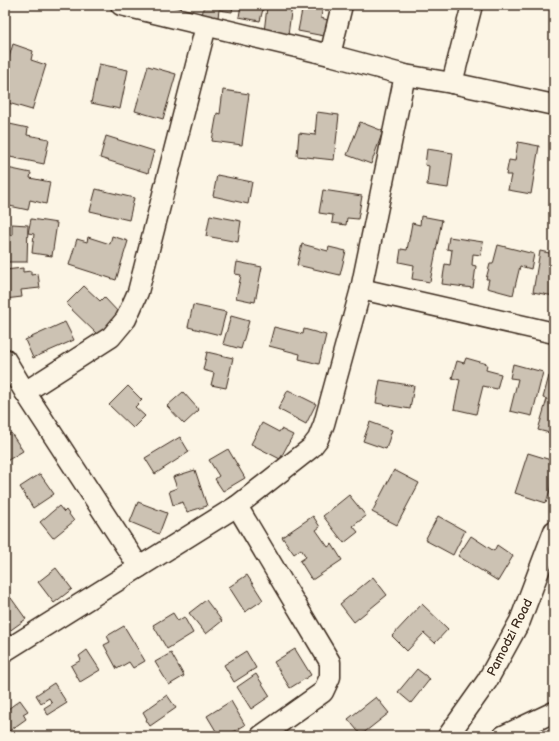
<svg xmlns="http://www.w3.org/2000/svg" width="559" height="741" viewBox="0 0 559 741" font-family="'Balsamiq Sans',sans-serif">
	<rect width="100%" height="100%" fill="#fcf5e5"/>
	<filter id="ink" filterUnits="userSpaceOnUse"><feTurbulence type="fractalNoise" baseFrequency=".025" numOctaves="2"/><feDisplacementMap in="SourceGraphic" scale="8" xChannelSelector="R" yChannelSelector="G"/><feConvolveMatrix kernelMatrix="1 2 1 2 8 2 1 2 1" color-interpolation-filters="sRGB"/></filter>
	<g filter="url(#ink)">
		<g fill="#ccc2b3" stroke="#3b2a1e">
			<path d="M204,5h29l-1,7 -13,-2 -2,15 -16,-3z"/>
			<path d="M241,5h23l-4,16 -21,-4z"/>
			<path d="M273,5h19l-4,30 -24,-3 3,-25 6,1z"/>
			<path d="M303,5h20l-2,13 7,2 -4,16 -26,-5z"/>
			<path d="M13,44l20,7 -2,9 15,5 -14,45 -27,-8v-32z"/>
			<path d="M99,64l29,6 -8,39 -29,-6z"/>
			<path d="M148,66l28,8 -13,45 -28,-8z"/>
			<path d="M223,90l26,4 -7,51 -30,-4 5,-28 3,1z"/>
			<path d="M317,112l22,3 -5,45 -37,-4 2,-23 16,2z"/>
			<path d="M360,122l23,9 -12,33 -24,-9z"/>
			<path d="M5,123l23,5 -1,7 22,4 -5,25 -39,-8z"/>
			<path d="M106,136l48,15 -6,22 -48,-15z"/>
			<path d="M518,142l21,4 -8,48 -23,-4 3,-15h-5l3,-15 6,1z"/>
			<path d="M427,149l26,4 -5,35 -21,-3 2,-19 -4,-1z"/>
			<path d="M7,168l24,5 -1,5 20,4 -4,22 -16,-4 -2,10 -23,-5v-24z"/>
			<path d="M217,175l35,7 -4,22 -35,-8z"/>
			<path d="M96,189l38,9 -5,22 -39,-9z"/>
			<path d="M323,190l39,6 -4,23 -11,-1 -1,7 -14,-2 1,-8 -14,-2z"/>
			<path d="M210,215l31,6 -3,21 -32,-6z"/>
			<path d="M421,216l21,4 -12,62 -18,-3 2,-14 -15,-3 2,-13 6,1 5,-27 8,2z"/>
			<path d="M31,219l26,4 -5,33 -20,-3 2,-19 -6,-1z"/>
			<path d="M12,224l16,1 -1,37h-22v-27h7z"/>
			<path d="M112,236l16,5 -12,39 -47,-15 8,-26 10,3 1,-5 22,7z"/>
			<path d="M449,237l34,5 -2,13 -8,-1 -1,11 4,1 -3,22 -31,-4 3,-20 5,1 2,-15 -5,-1z"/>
			<path d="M302,244l26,7 1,-4 17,4 -6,24 -43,-10z"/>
			<path d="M498,245l36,9 -3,15 -11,-3 -7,29 -26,-7 2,-9h-3l4,-15h3z"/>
			<path d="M540,251l14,3v42l-21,-4z"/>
			<path d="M237,262l25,5 -7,35 -19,-4 5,-23 -6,-1z"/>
			<path d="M23,268v4l8,-1v4l7,-1 2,14 -19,2 1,7 -17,2v-29z"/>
			<path d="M84,286l16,15 4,-4 16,17 -21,22 -33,-32z"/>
			<path d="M193,305l33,7 -6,23 -32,-8z"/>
			<path d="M231,316l18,5 -8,28 -18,-5z"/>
			<path d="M65,322l9,18 -41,18 -8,-18z"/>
			<path d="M274,327l29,7 1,-5 22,6 -7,29 -20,-5 1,-5 -31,-8z"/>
			<path d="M207,352l26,6 -7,30 -15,-3 3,-12 -11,-3z"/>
			<path d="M466,358l21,6 -1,6 15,4 -4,15 -14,-3 -7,28 -22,-5 6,-29 -8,-2 5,-17 7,2z"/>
			<path d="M513,364l30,8 -11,44 -22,-5 8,-32 -8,-1z"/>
			<path d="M549,376l5,1v57l-16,-4 9,-31 -4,-1z"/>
			<path d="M380,380l34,6 -4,23 -34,-6z"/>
			<path d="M128,386l14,14 -7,7 10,9 -12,12 -24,-23z"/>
			<path d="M288,390l28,14 -10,20 -28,-15z"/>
			<path d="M183,392l16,18 -15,14 -17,-18z"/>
			<path d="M370,422l22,8 -6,19 -23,-8z"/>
			<path d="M262,423l17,9 2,-3 12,6 -13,24 -29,-15z"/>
			<path d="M11,433l12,18 -18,11v-26z"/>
			<path d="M180,437l9,15 -34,22 -10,-16z"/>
			<path d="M228,449l17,29 -22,13 -8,-12 4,-3 -10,-16z"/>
			<path d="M528,453l26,8v16l-8,26 -31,-10z"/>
			<path d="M195,470l12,36 -20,6 -4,-10 -10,3 -4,-14 8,-3 -4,-11z"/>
			<path d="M394,470l25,13 -22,42 -25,-13z"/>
			<path d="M40,474l14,20 -21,14 -13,-21z"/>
			<path d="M349,495l17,21 -13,10 5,6 -14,11 -21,-27z"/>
			<path d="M138,502l29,11 -8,21 -29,-12z"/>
			<path d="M59,506l5,6 2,-2 8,11 -21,17 -13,-16z"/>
			<path d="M313,516l7,11 -4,3 12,17 4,-3 10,16 -30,20 -12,-19 6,-4 -5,-8 -7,5 -12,-17z"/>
			<path d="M438,516l27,15 -12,24 -28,-15z"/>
			<path d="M471,536l23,15 3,-6 16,11 -15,25 -40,-25z"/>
			<path d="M56,568l16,21 -18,14 -16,-21z"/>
			<path d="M247,575l16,25 -18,12 -16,-25z"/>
			<path d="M373,577l14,18 -33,27 -14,-18z"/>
			<path d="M11,598l15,21 -18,13 -3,-4v-26z"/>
			<path d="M206,600l16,21 -16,13 -17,-21z"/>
			<path d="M422,604l26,25 -13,14 -11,-10 -17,18 -15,-15z"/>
			<path d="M173,613l5,8 6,-4 9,16 -26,16 -14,-24z"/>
			<path d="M124,626l21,35 -12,7 -4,-6 -12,7 -13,-24 6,-3 -3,-6z"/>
			<path d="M295,649l16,26 -21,13 -16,-26z"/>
			<path d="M87,650l13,20 -20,12 -9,-16 10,-6 -2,-4z"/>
			<path d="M246,651l10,17 -22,14 -10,-17z"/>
			<path d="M171,653l13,23 -15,9 -14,-23z"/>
			<path d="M417,669l13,10 -19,24 -13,-11z"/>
			<path d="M256,674l14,22 -19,13 -14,-22z"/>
			<path d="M54,683l13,20 -19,12 -4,-7 8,-5 -3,-5 -8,5 -5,-8z"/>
			<path d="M167,695l9,13 -26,18 -4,-6 1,-1 -4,-7z"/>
			<path d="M376,697l13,16 -28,22 -13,-16z"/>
			<path d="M20,700l8,11 -5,3 3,5 -21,15v-29l3,4z"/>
			<path d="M231,701l14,24 -18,11h-8l-12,-20z"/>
		</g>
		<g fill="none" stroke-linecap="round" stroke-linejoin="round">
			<g stroke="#3b2a1e" stroke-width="23">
				<g id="minor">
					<path d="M121,5l209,50 75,20 47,8 102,22"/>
					<path d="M330,55l12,-50"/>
					<path d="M452,83l20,-78"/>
					<path d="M361,289l193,44"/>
					<path d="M5,359l20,33"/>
					<path d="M237,506l93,156v15l-7,15 -62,44"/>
					<path d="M139,567l-114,-175 86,-55 15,-18 12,-27 68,-266"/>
					<path d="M5,651l232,-145 74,-58 7,-9 6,-15 37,-135 44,-214"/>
					<path d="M448,736l39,-55 33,-60 34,-90"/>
					<path d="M503,736l51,-24"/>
				</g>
			</g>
			<use href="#minor" stroke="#fcf5e5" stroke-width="20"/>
		</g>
	</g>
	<g text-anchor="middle" stroke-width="3.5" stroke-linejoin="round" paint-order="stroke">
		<g font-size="13" fill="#3b2a1e" stroke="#fcf5e5">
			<text transform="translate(509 637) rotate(-63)" y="5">Pamodzi Road</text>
		</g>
	</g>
	<rect width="559" height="741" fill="none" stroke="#fcf5e5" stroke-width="20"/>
	<rect x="10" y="10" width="539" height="721" fill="none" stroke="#3b2a1e" stroke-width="1.5" filter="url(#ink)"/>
</svg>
